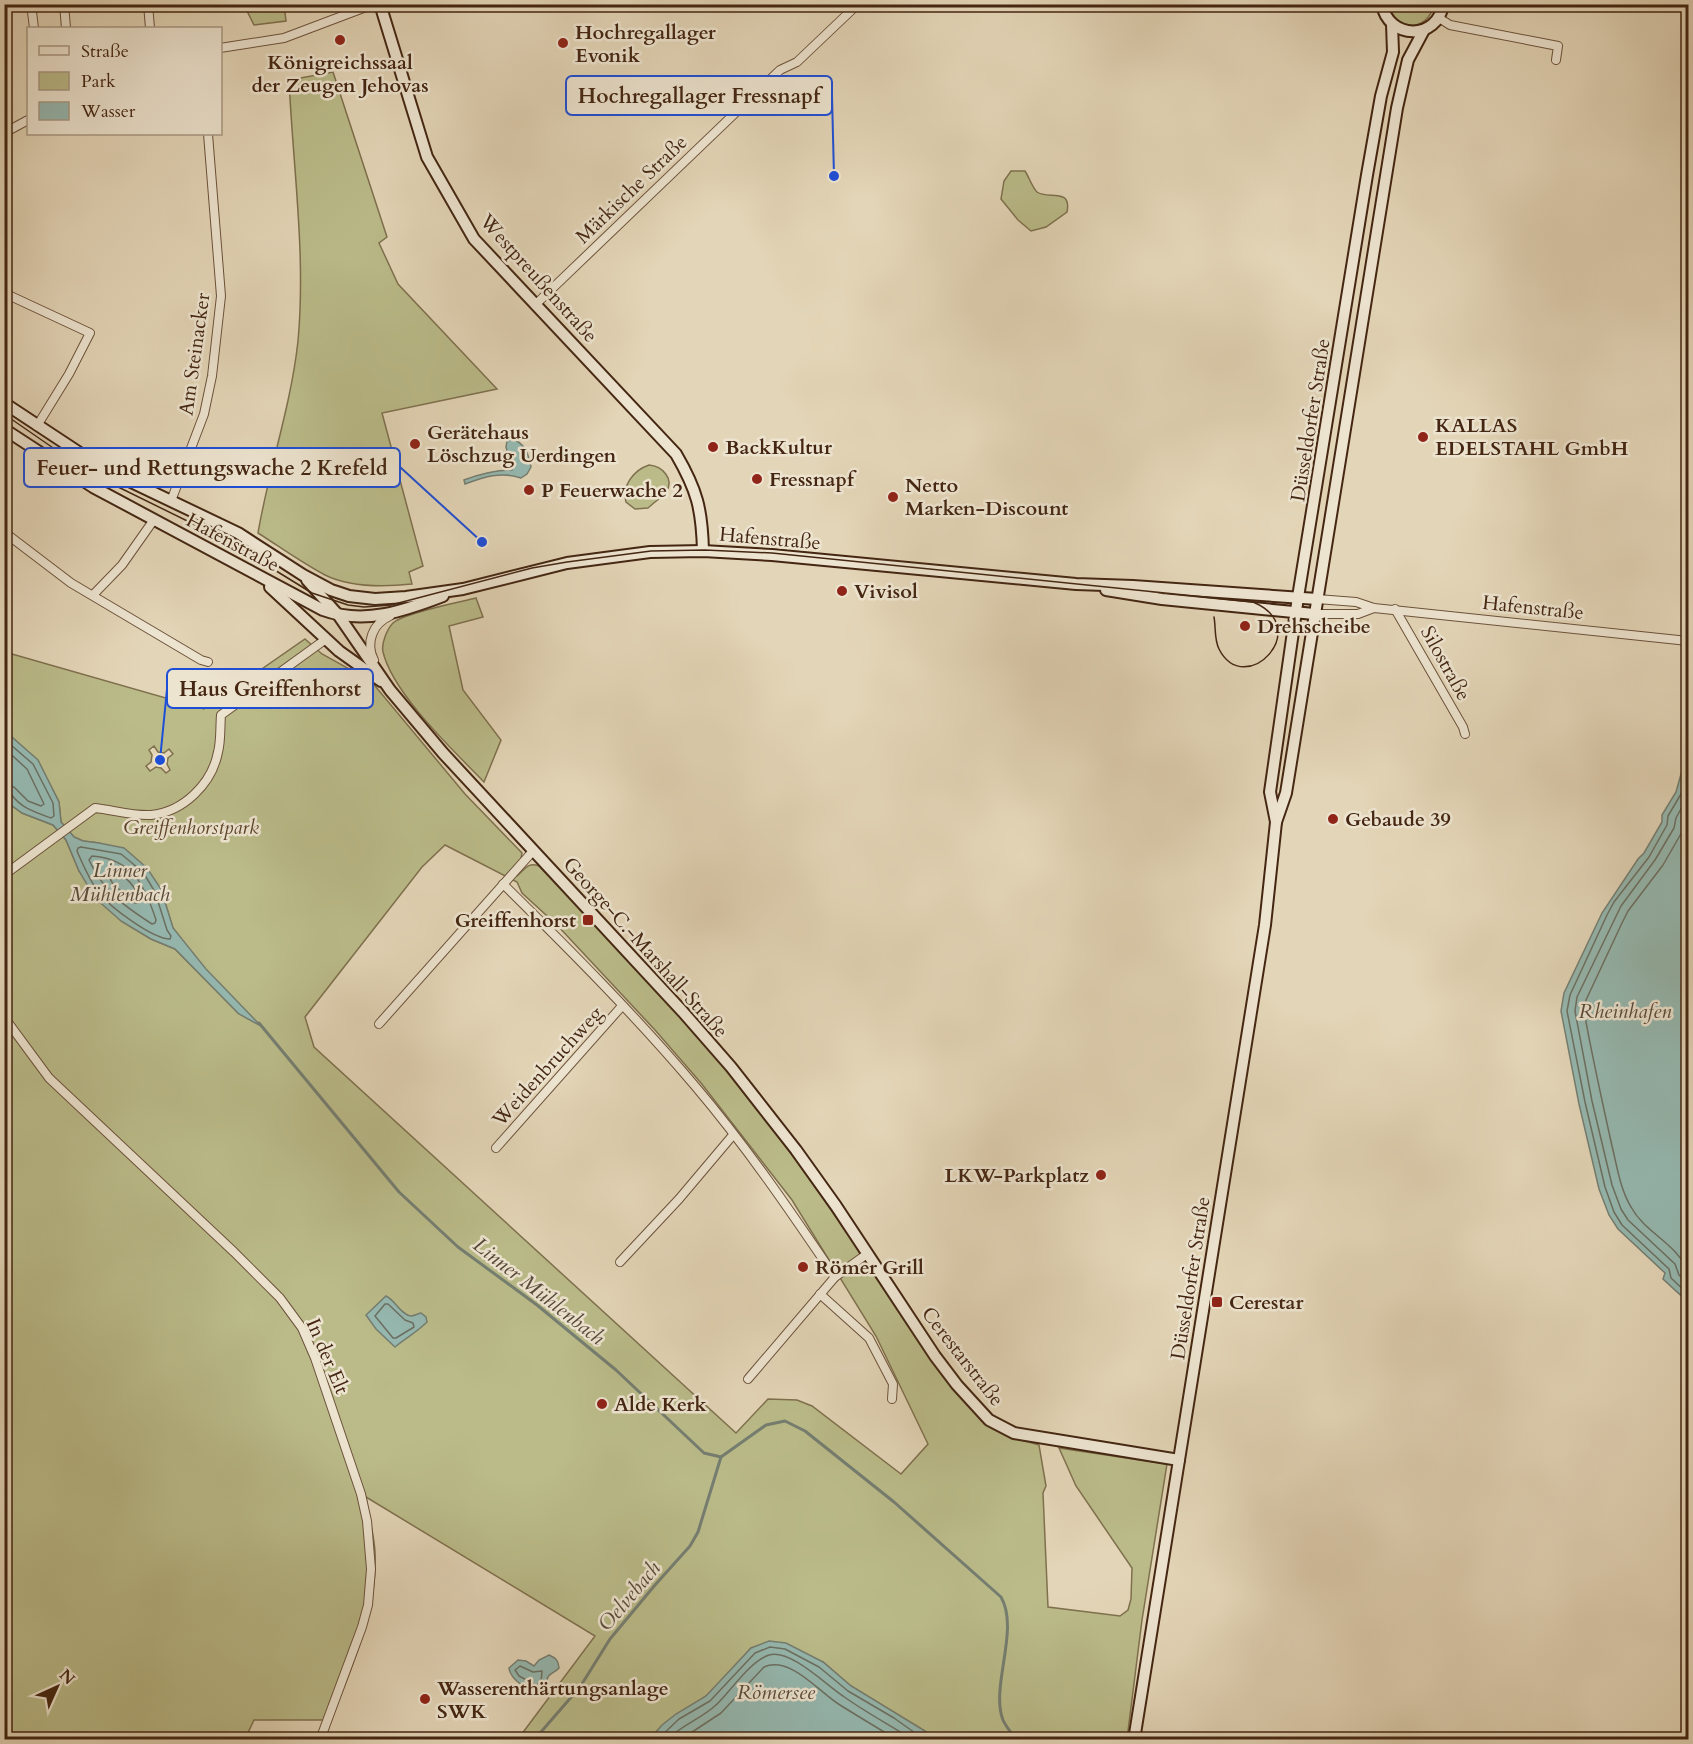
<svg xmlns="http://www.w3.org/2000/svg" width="1693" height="1744" viewBox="0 0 1693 1744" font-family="Cardo,serif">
	<rect width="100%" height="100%" fill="#e3d5b7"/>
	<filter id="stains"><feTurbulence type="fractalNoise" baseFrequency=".00333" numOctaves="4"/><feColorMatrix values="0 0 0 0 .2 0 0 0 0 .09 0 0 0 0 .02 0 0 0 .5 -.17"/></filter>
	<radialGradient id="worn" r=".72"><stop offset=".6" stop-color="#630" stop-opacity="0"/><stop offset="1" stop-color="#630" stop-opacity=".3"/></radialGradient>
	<g fill="#babb89" stroke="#7f704e" stroke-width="1.5" fill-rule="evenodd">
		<path d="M1388,4h46v1c-7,28 -39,27 -46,-1z"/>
		<path d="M244,5h40l2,16 -32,4z"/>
		<path d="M333,72l54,165 -8,6 19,41 99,105 -115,24 41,153 -14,6 3,12c-28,3 -61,4 -87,-9 -23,-12 -45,-28 -67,-42 11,-65 33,-127 40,-192 8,-86 -5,-174 -9,-261z"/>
		<path d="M1011,171h14c4,6 7,16 12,21 10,8 35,-5 30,20l-21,15 -15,4 -13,-11 -17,-21 3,-18z"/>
		<path d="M649,465c13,1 26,14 17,27 -5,6 -13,11 -18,16l-13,1 -9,-7c-5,-16 8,-32 23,-37z"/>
		<path d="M476,598l7,19 -34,9 14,64 38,50 -17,42c-30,-31 -91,-88 -101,-130 -2,-8 4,-23 10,-29 10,-10 67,-21 83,-25z"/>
		<path d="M305,639l17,15 49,27 94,113 57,59 -4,22c7,-6 10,-13 21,-9 63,67 132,133 190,206 52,65 99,133 146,202 33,49 63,104 107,146 16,15 36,19 57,25l7,41 -3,7 5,114 72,9 8,-6 3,-11 1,-31 -56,-82 -17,-38 108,16 -25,156 -15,119h-194l-8,-8 -74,-45 -28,-24 -72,-14c-14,16 -29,35 -45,48 -20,16 -40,22 -56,43h-132l77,-103 -229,-139c2,18 8,36 9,55 3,59 -23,113 -43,166l-9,2h-69l-9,19h-240l-1,-945 7,11 11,8 31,12 13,15 13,31 42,50 30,18 24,10 64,65 -66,-86 -12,-39 -62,-46 -16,-2 -9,-4 -13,-15 -2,-20 -21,-41 -33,-30v-79l199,57zM154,746l4,6 6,1 5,-4 4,5 -5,4 -1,6 3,6 -4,3 -5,-5 -5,-1 -6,4 -4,-5 5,-4 1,-7 -3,-5zM445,845l72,37 5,11 35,32 98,105 46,53 91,117 84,136 52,108 -27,30 -89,-68 -15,-6 -29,-1 -32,34 -422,-386 -9,-30 117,-150z"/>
	</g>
	<g fill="#95b8b0" stroke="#757e71" stroke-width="1.5">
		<path d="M513,439c13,6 15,14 18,28l-4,7 -6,4c-20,-7 -37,-1 -56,6l-1,-4c16,-6 30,-10 48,-10l-6,-23 1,-6z"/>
		<path d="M5,731l33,29 21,42 2,20 13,15 9,4 16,2 25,5 23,20 14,21 12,39 33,41 55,57 -22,-12 -64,-65 -24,-10 -30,-18 -26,-23 -16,-27 -13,-31 -13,-15 -31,-12 -11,-8 -6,-11z"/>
		<path d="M1688,749v553l-25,-23 2,-6 -47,-44 -9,-14 -10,-26 -20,-85 -18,-93 3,-18 38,-80 36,-54 6,-6 18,-31v-7l14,-23z"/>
		<path d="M386,1296c9,4 15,19 25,20 3,0 6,-2 10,-3l5,4 1,5c-10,10 -21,16 -32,25l-19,-18 -10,-14z"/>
		<path d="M769,1641l17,2 37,19 28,24 74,45 8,8h-283l12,-14 14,-11 30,-18 45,-48z"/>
		<path d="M549,1655c7,3 9,5 10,13 -2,3 -10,6 -11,9 -3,5 1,9 -6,13 -10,6 -32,-11 -33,-22l9,-8 8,1 8,5 5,-6z"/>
	</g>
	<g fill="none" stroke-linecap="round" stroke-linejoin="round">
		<g stroke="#6c6f61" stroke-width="1.5">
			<path d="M4,739l29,25 20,39 1,13 -3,2c-17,-6 -30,-10 -40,-24l-7,-2"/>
			<path d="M4,748l23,21 17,35 -3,2 -13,-5 -14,-14 -10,-2"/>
			<path d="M1688,770l-7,24 -13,22 -1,9 -18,32 -35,45 -7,13 -37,80 -3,16 18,91 20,85 9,25 8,13 47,44 2,9 17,16"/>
			<path d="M1688,796l-12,22 -2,10 -19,32 -34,46 -44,91 -2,14 17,90 20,84 9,24 7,11 47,44 4,11 9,9"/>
			<path d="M1688,814l-6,18 -19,33 -35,46 -6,12 -36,77 -2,11c8,45 18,90 28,135 5,20 8,43 19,61 14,26 47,37 57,65"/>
			<path d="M81,847l40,7 22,18 12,20 12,38 4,6 -1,3c-17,0 -59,-31 -71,-46 -9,-12 -16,-28 -22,-42l1,-3z"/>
			<path d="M92,856c41,3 53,30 64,64l-1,3 -3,1c-28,-18 -49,-33 -63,-64z"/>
			<path d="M110,868c13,5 30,21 29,35h-4l-22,-19 -7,-12z"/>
			<path d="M385,1304h3l17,16 8,3 1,4 -18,11h-3l-18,-22z"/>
			<path d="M520,1666l13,6 9,-1 -1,12 -5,2 -17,-9 -4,-6z"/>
			<path d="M657,1740l22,-21 31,-18 45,-48 15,-6 15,2 34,18 29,24 46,27 31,22"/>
			<path d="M667,1740c14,-15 34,-21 49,-35 14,-13 34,-44 53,-50 22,-6 57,30 74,41 22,16 47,29 70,44"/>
			<path d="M680,1740l41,-27 43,-46c26,-12 56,26 76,38 19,12 38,23 57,35"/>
		</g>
		<g stroke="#757e71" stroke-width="3">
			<path d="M259,1023l140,169 59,55 79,58 79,65 88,83 17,4 45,-32 19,-4 20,10 89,71 107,95c19,33 -11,90 2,123 3,7 9,14 14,20"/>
			<path d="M534,1740l46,-53 30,-48 45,-54 35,-39 8,-14 23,-75"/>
		</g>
		<g stroke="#6c523b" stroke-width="10">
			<g id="street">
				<path d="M31,4l3,24"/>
				<path d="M64,4l2,24"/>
				<path d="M148,4l2,24"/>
				<path d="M1439,18l11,7 108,21 -2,14"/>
				<path d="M220,48l64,-10 90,-34"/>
				<path d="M4,133l24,-13"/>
				<path d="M4,293l86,40 -21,41 -32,52"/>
				<path d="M535,305l245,-235 17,-8 61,-58"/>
				<path d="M171,501l33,-87 8,-38 9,-80 -13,-162"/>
				<path d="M4,532l67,51 130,77 7,2"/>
				<path d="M93,595l29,-30 31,-44"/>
				<path d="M1317,599l39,3 18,6 314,33"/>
				<path d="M1395,609l68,118 2,7"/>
				<path d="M1314,614h44l16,-6"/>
				<path d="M374,660c-9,-17 -1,-37 16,-44"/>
				<path d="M4,875l91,-67c18,2 38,8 56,7 32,-3 61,-31 67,-63 3,-11 2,-25 3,-37l105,-76"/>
				<path d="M503,884c66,65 132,131 192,202 51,60 96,126 140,191"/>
				<path d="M4,1017l45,61 185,174 46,46 22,30 13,30 46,136 6,27 4,48 -3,36 -6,22 -42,113"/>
				<path d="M379,1024l154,-173"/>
				<path d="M496,1148l126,-142"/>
				<path d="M620,1262l59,-63 54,-64"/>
				<path d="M820,1294l49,44 24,46 -1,15"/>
				<path d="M748,1379l87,-102 32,-23"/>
			</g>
		</g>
		<g stroke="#442612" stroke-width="14">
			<g id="secondary">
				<path d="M380,4l47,153 47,82 202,215c21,36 26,55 27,97"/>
				<path d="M1382,4c6,36 56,37 61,0"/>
				<path d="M4,403l100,66 134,64 65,42 28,15 18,6 26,3 31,-2 57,-8 104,-26 83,-11 53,-1 69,4 304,29 57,2 184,13"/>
				<path d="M4,429l89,58 230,123c41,15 81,1 120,-14"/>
				<path d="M307,580l32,36 51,74 53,63 240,259 48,55 65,83 40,56 99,150 22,29 32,35 25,13 165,27"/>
				<path d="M270,587l69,64 42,30"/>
				<path d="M1106,590l56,9 152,15"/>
				<path d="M1276,822l-6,-30 28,-195 69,-422 14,-79 12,-44 -1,-28"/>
				<path d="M1134,1740l131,-815 11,-103 10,-29 111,-685 11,-48 16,-30"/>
			</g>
		</g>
		<use href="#street" stroke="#ede4d0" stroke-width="8"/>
		<use href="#secondary" stroke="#ede4d0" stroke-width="10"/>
		<path stroke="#442612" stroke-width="1.5" d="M4,414l55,38 49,30 118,58 86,53 36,12 16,2 27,-2 141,-37 35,-6 84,-11 54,-1 67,3 481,49c62,26 -8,98 -34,47 -5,-10 -3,-21 -5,-32"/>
	</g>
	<g fill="#8f2418" stroke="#ede4d0" stroke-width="2">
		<circle cx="340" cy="40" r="6"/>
		<circle cx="563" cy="43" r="6"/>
		<circle cx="1423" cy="437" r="6"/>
		<circle cx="415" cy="444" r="6"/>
		<circle cx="713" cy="447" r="6"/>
		<circle cx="757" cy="479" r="6"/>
		<circle cx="529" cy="490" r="6"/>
		<circle cx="893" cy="497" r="6"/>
		<circle cx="842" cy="591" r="6"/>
		<circle cx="1245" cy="626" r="6"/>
		<circle cx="1333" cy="819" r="6"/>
		<rect x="582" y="914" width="12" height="12" rx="3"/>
		<circle cx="1101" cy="1175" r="6"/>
		<circle cx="803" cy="1267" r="6"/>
		<rect x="1211" y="1296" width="12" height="12" rx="3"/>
		<circle cx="602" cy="1404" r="6"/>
		<circle cx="425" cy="1699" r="6"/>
	</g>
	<g text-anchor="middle" stroke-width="5" stroke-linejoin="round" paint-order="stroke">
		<g font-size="20" font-weight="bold" fill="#442612" stroke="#ede4d0" text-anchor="start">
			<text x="575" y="39">Hochregallager<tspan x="575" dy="23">Evonik</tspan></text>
			<text x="340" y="69" text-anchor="middle">Königreichssaal<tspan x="340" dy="23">der Zeugen Jehovas</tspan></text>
			<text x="1435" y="432">KALLAS<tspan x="1435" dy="23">EDELSTAHL GmbH</tspan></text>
			<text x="427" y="439">Gerätehaus<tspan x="427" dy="23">Löschzug Uerdingen</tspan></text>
			<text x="725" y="454">BackKultur</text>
			<text x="769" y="486">Fressnapf</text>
			<text x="905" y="492">Netto<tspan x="905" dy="23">Marken-Discount</tspan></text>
			<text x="541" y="497">P Feuerwache 2</text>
			<text x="854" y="598">Vivisol</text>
			<text x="1257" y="633">Drehscheibe</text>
			<text x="1345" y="826">Gebaude 39</text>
			<text x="576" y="927" text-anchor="end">Greiffenhorst</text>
			<text x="1089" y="1182" text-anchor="end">LKW-Parkplatz</text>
			<text x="815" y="1274">Römer Grill</text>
			<text x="1229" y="1309">Cerestar</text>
			<text x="614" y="1411">Alde Kerk</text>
			<text x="437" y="1695">Wasserenthärtungsanlage<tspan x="437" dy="23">SWK</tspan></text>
		</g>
		<g font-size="20" fill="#442612" stroke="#ede4d0">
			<text transform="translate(631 189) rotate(-44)" y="7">Märkische Straße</text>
			<text transform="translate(539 278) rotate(48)" y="7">Westpreußenstraße</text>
			<text transform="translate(194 354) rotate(-82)" y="7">Am Steinacker</text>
			<text transform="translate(1310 420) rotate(-81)" y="7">Düsseldorfer Straße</text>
			<text transform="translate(770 538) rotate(5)" y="7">Hafenstraße</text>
			<text transform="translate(233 542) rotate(28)" y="7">Hafenstraße</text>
			<text transform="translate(1533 607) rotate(6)" y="7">Hafenstraße</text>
			<text transform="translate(1446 663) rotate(61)" y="7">Silostraße</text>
			<text transform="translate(646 947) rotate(48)" y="7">George-C.-Marshall-Straße</text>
			<text transform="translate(547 1066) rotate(-48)" y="7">Weidenbruchweg</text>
			<text transform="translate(1190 1278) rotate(-81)" y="7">Düsseldorfer Straße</text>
			<text transform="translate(328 1356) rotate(67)" y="7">In der Elt</text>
			<text transform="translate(963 1356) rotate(52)" y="7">Cerestarstraße</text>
		</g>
		<g font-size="20" font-style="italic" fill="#5c442a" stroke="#ede4d0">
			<text x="191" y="834">Greiffenhorstpark</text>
		</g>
		<g font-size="21" font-style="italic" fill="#584a3a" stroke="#ede4d0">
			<text x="120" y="877">Linner<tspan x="120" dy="24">Mühlenbach</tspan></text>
			<text x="1625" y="1018">Rheinhafen</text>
			<text transform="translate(539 1291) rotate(38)" y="7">Linner Mühlenbach</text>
			<text transform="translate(629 1596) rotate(-50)" y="7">Oelvebach</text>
			<text x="776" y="1699">Römersee</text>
		</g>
	</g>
	<path fill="none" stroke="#1d4ed8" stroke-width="2" d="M834 176L832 96M482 542L400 467M160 760L167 689"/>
	<g fill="#1d4ed8" stroke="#ede4d0" stroke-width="2">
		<circle cx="834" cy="176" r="6"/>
		<circle cx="482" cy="542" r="6"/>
		<circle cx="160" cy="760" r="6"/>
	</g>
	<g fill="#ede4d0" stroke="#1d4ed8" stroke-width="2">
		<rect x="566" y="76" width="266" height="39" rx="6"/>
		<rect x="24" y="448" width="376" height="39" rx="6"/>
		<rect x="167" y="669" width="206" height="39" rx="6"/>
	</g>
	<g font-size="21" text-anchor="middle" font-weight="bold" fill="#442612">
		<text x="699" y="103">Hochregallager Fressnapf</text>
		<text x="212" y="475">Feuer- und Rettungswache 2 Krefeld</text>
		<text x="270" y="696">Haus Greiffenhorst</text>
	</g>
	<rect width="1693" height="1744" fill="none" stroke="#e3d5b7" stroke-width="24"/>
	<rect x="6" y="6" width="1681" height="1732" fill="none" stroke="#442612" stroke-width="3"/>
	<rect x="12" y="12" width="1669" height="1720" fill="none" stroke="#442612" stroke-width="1.5"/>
	<rect x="27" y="27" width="195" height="108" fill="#ede4d0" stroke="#a99884" stroke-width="1.5"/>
	<rect x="39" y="46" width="30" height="9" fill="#ede4d0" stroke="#a99884" stroke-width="1.5"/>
	<text x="81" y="57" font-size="18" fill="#442612">Straße</text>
	<rect x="39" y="72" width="30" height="18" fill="#babb89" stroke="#a99884" stroke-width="1.5"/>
	<text x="81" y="87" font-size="18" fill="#442612">Park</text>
	<rect x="39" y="102" width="30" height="18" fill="#95b8b0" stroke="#a99884" stroke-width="1.5"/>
	<text x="81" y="117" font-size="18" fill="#442612">Wasser</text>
	<g transform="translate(57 1687) rotate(45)" stroke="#ede4d0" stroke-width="4.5" paint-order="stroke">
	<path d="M0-4.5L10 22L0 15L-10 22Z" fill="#442612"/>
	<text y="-9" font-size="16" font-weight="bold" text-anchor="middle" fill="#442612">N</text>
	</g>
	<rect width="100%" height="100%" filter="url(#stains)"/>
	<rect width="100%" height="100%" fill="url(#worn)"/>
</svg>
